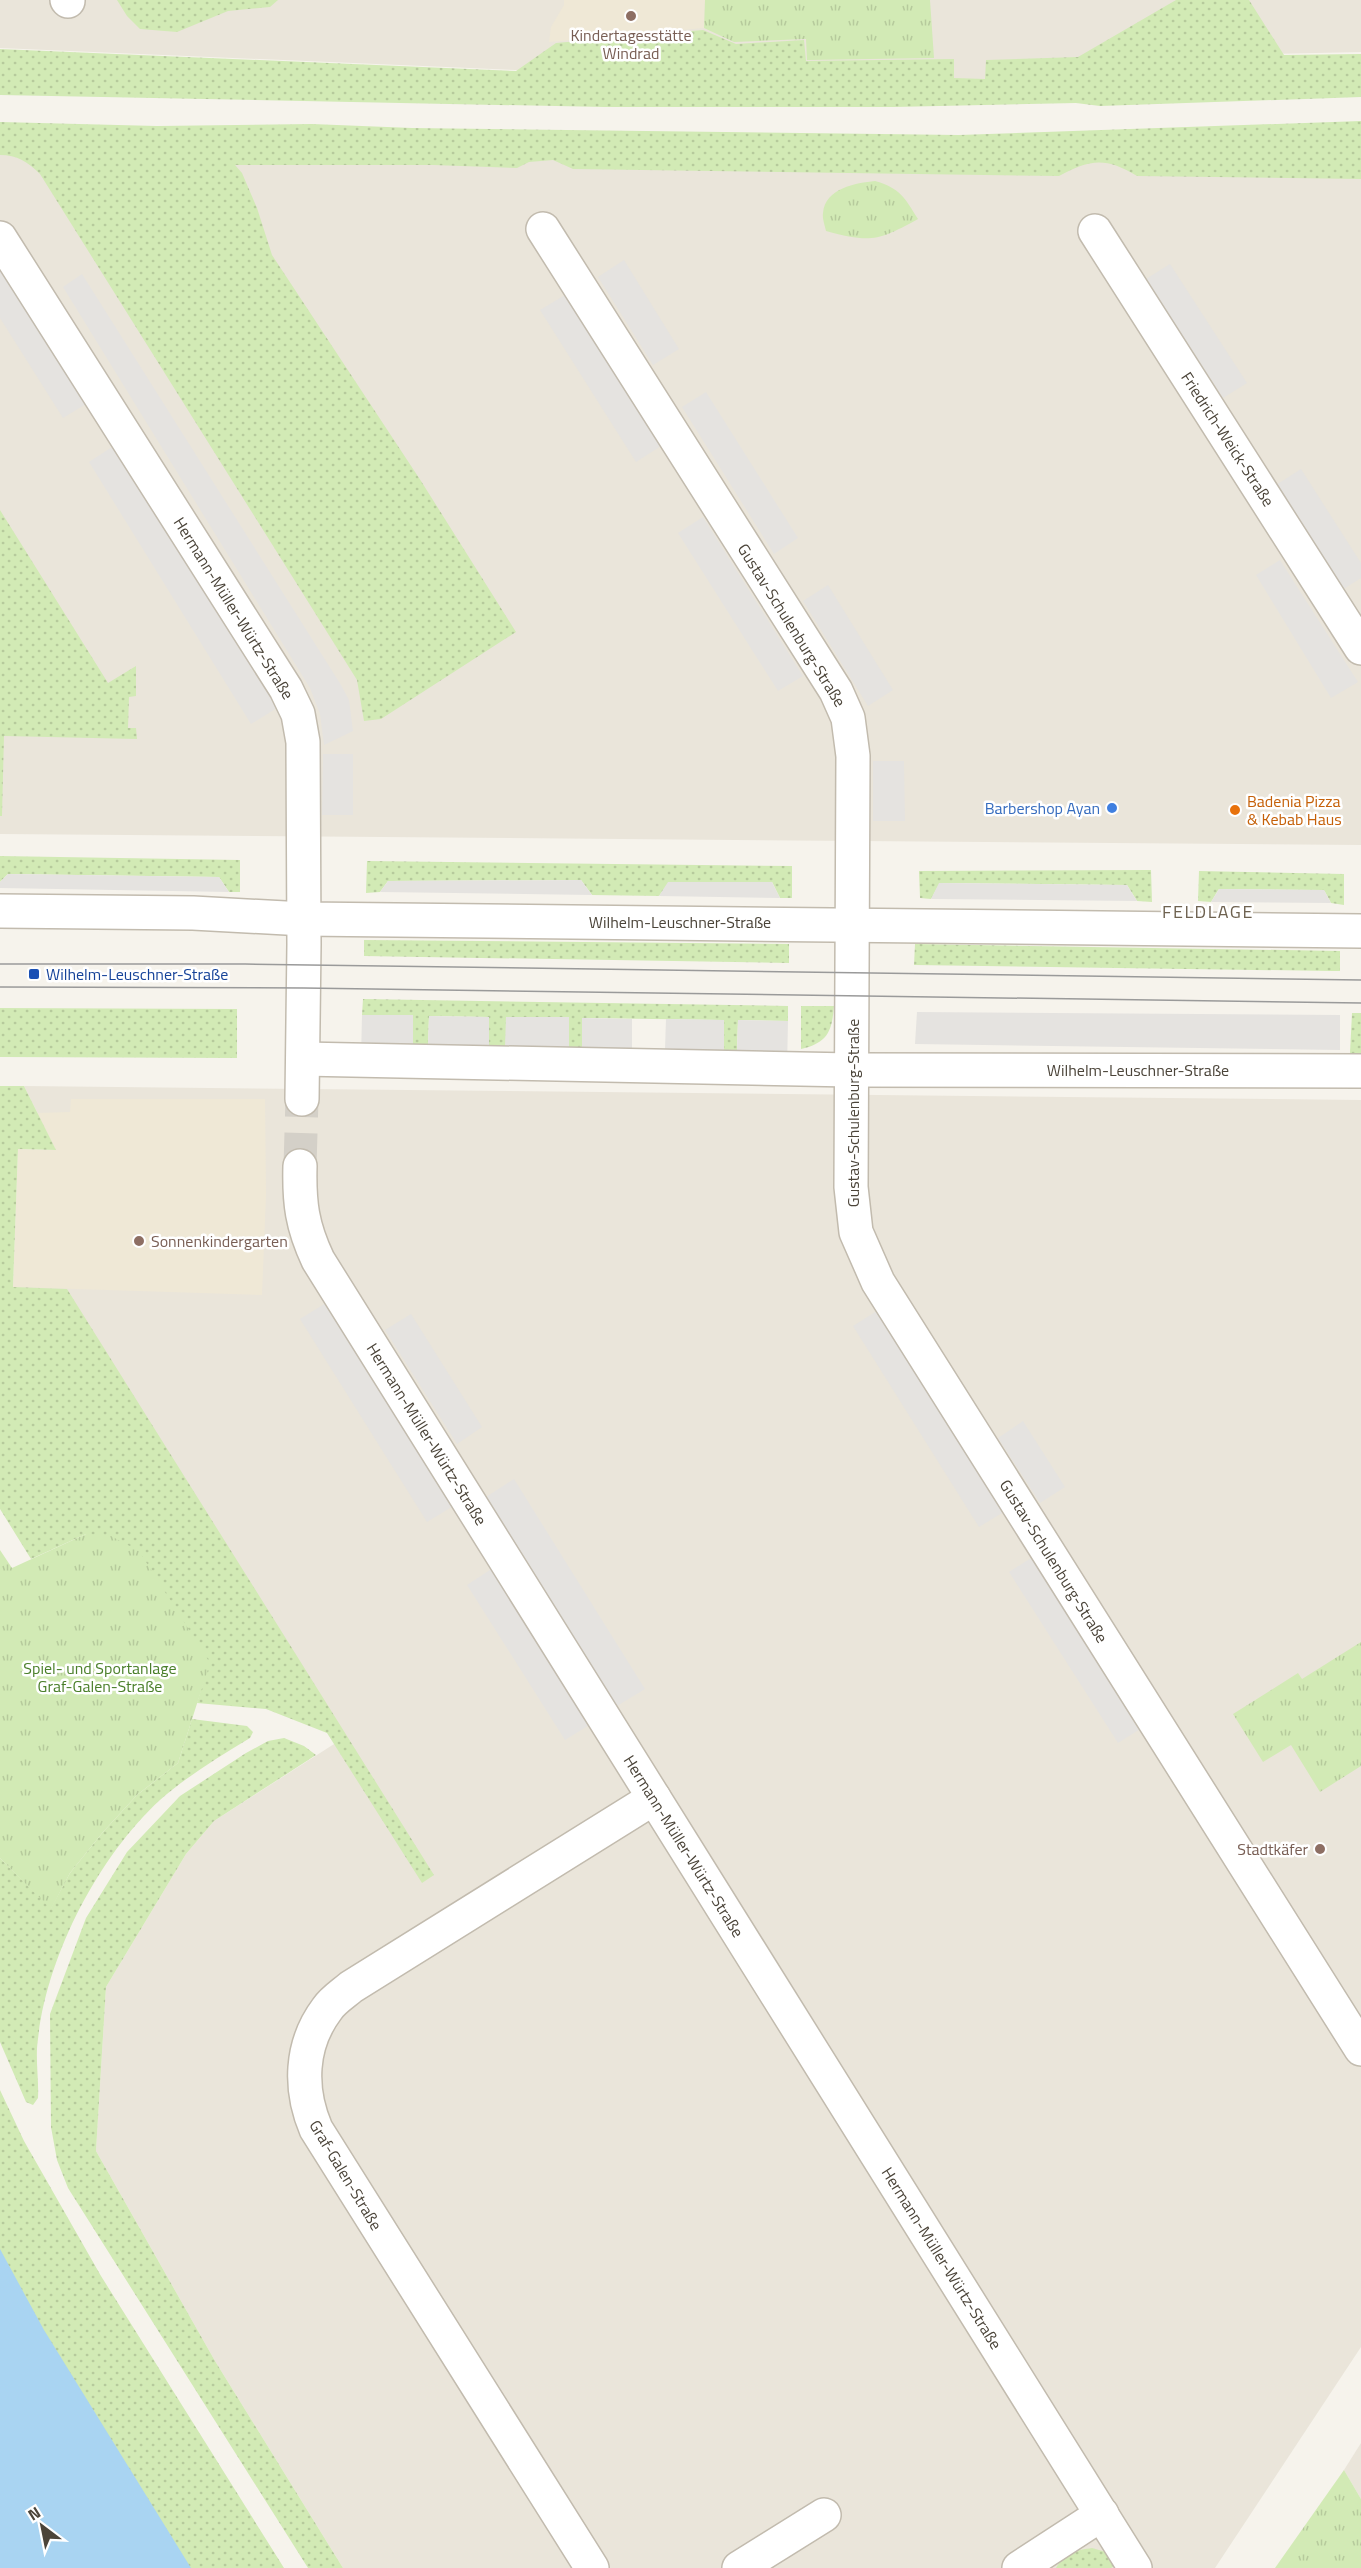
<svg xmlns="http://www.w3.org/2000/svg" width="1361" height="2568" viewBox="0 0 1361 2568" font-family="'Titillium Web',sans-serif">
	<defs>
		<pattern id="grass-dots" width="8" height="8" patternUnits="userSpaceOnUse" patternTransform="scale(1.5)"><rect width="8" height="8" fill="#d2eab5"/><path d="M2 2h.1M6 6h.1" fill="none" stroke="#b6ca9c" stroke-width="1.8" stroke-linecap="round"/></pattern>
		<pattern id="park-tufts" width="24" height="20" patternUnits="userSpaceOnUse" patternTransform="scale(1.5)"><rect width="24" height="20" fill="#d2eab5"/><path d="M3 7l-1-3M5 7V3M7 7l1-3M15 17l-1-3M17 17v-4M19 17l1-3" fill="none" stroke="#b6ca9c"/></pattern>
	</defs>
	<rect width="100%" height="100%" fill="#f6f3ec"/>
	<g fill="#eae5da">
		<path d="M0,0h1361v52l-283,6 -92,22 -471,-10 -515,-22z"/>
		<path d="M0,144l1361,18v683l-1361,-11z"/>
		<path d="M24,1086l1337,14v1247l-146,221h-872l-128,-207 -119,-210 10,-164 80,-133 28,-33 131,-84 -332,-450 43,-137z"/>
		<path d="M1361,2443v56l-17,-29z"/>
	</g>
	<g fill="#efe8d6">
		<path d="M564,0h141l-1,28 -155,14 2,-15 13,-22z"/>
		<path d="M71,1099h194l1,96 -4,100 -249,-8 5,-138 38,1 -19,-37 33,-1z"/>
	</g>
	<g fill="url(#grass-dots)">
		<path d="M117,0h161l-8,7 -42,4 -51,21 -37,-3 -13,-13z"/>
		<path d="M1176,0h73l35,55 77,-1v43l-261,9 -24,-3 -182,4h-290l-604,-12v-46l516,22 40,-28 147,-13 33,14 68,-4 2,21 148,-2v19l31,1 1,-19 92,-3z"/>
		<path d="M1361,121v58l-224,-3c-31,-19 -47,-17 -78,0l-486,-7 -20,-9 -24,2 -12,6 -84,-3h-198l7,8 15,35 15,47 149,226 95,151 -135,87 -17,2 -7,-41 -317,-506c-12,-12 -23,-19 -40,-19v-33l157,4 155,-2 100,4 547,7z"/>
		<path d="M0,510l108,173 28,-17v30l-7,1 -1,31h8l1,11 -133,-3 -2,80h-2z"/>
		<path d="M0,856l240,4v32h-11l-10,-15 -211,-3 -8,8z"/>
		<path d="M367,861l425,5v32h-12l-8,-16h-103l-10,14 -67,-1 -11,-15 -193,1 -8,11 -14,1z"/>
		<path d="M1151,870l1,32 -15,-1 -10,-16 -187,-2 -9,16 -11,-1 -1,-27z"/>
		<path d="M1199,871l145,3v31l-13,-2 -7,-13 -105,-1 -8,13 -13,-1z"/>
		<path d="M364,940l425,4v19l-425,-7z"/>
		<path d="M915,944l425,7v20h-8l-418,-6z"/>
		<path d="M363,999l425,7v15l-50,-1 -1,30 -14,1v-31l-140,-2 -1,30h-13v-30l-64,29h-16v-30l-60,-1 -1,29 -15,1v-31h-51z"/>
		<path d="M801,1006h33c-2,26 -7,37 -33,43z"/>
		<path d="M0,1008l237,1v49l-237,-1z"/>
		<path d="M1352,1013h9v41l-11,-1z"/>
		<path d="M0,1086h24l32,64 -38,-1 -5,138 54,2 367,586 -12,8 -95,-150 -61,-24 -69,-6 12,-40 -123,-129 -55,25 -31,-50z"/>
		<path d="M192,1719l55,7 6,6 -3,6c-31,19 -63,38 -90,62 -62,57 -113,156 -122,239 -3,19 1,40 0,59l-5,7 -7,-3 -26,-60v-184l51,50 19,-35 33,-41 34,-37 41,-32z"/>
		<path d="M284,1738l20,8 12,9 -102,66 -28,33 -80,133 -10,164 119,210 128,207h-35l-240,-380 -11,-28 -6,-33 -1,-113 36,-96 41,-66 53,-56 66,-43 22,-12z"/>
		<path d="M0,2090l24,51 77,135 183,292h-284z"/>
		<path d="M1092,2548l14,4 11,12 -6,4h-55c8,-15 21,-18 36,-20z"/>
	</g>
	<g fill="url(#park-tufts)">
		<path d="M705,0h225l4,58 -127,2 -1,-21 -72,3 -30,-14z"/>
		<path d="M875,181c25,7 30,17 43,38 -40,22 -47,24 -92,12 -1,-5 -4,-13 -3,-18 2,-25 33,-30 52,-32z"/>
		<path d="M86,1534l25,2 28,15 71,112 -32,100 -41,32 -34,37 -33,41 -19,36 -51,-51v-308l12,18z"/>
		<path d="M1361,1642v124l-41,26 -29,-47 -28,17 -30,-48 65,-41 4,6z"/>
		<path d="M1344,2470l17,29v69h-86z"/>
	</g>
	<g fill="#e5e3e0">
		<path d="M624,260l55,89 -26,16 -55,-88z"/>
		<path d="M1170,264l77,119 -24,15 -77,-119z"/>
		<path d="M0,268l86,136 -23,14 -63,-100z"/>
		<path d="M82,274l259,411 8,15 4,31 -29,14 -4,-31 -10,-26 -247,-401z"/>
		<path d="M565,295l96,151 -25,16 -96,-152z"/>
		<path d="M706,392l92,146 -24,16 -92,-147z"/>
		<path d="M112,447l165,261 -26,16 -162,-262z"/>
		<path d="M1301,469l60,94v15l-19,12 -66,-105z"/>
		<path d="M703,517l100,159 -25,15 -100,-158z"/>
		<path d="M1280,560l78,122 -27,16 -75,-123z"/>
		<path d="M828,585l65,105 -25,16 -65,-105z"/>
		<path d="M323,754h30v61h-31z"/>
		<path d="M873,761h31l1,60h-32z"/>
		<path d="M8,874l211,3 10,15 -229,-4v-6z"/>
		<path d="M581,880l11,15 -212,-3 8,-11z"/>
		<path d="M668,882h104l8,16 -121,-2z"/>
		<path d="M939,883l188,2 10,16 -206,-2z"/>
		<path d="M1219,889l105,1 7,13 -120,-1z"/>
		<path d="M917,1012l423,3v35l-425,-6z"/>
		<path d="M362,1015h51v30h15l1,-29 60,1v30l16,-1 1,-29h63v31h13v-30l50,1v29l33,1 1,-30 58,1v31l13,-1 1,-30 50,1 -1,47 -426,-9z"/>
		<path d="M326,1303l129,202 -28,17 -127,-203z"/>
		<path d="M880,1309l127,201 -28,17 -126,-201z"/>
		<path d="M411,1314l71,113 -25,17 -72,-114z"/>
		<path d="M1023,1421l42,66 -25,16 -42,-65z"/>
		<path d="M514,1479l131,210 -28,17 -131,-209z"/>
		<path d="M1036,1555l109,171 -27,17 -109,-171z"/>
		<path d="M493,1568l98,156 -26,16 -98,-155z"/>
	</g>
	<path fill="#a9d4f2" d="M0,2249l44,81 147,238h-191z"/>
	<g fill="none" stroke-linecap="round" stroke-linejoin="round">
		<path stroke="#d4d0c8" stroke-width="33" stroke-dasharray="33 16" stroke-linecap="butt" d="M300,1166l2,-67"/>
		<g stroke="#c2bbae" stroke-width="36">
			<g id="minor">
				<path d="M67,0l1,1"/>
				<path d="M543,229l293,462 12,27 5,38 -2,431 5,45 22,50 483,767"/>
				<path d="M1095,231l266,417"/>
				<path d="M0,238l286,451 12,25 5,28 1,202 -2,155"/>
				<path d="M0,911l193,2 111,6 1057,12"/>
				<path d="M303,1059l548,11 510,1"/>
				<path d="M300,1166c-1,37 2,60 18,94l817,1308"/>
				<path d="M592,2568l-276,-439c-17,-40 -16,-84 11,-120 6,-9 16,-15 24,-22l303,-189"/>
				<path d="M739,2568l85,-53"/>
				<path d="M1019,2568l83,-54"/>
			</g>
		</g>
		<use href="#minor" stroke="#fff" stroke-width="33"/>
		<g stroke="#9a9a9a" stroke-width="1.5">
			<path d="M0,964h245l1116,16"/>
			<path d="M0,987l304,1 1057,15"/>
		</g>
	</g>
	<g fill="#8d6e63" stroke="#fff" stroke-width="2">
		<circle cx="631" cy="16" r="6"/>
		<circle cx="139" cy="1241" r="6"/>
		<circle cx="1320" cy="1849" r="6"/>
	</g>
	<circle fill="#3f7fe0" stroke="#fff" stroke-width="2" cx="1112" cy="808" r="6"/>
	<circle fill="#e8710a" stroke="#fff" stroke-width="2" cx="1235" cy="810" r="6"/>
	<rect fill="#1a4fb4" stroke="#fff" stroke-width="2" x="28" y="968" width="12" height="12" rx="3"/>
	<g text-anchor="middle" stroke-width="5" stroke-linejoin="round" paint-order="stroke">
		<g font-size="16" fill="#785e54" stroke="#fff">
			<text x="631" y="41">Kindertagesstätte<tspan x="631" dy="18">Windrad</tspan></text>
			<text x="151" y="1247" text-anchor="start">Sonnenkindergarten</text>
			<text x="1308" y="1855" text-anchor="end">Stadtkäfer</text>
		</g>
		<g font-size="16" fill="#4b4439" stroke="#fff">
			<text transform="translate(1228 439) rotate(57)" y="6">Friedrich-Weick-Straße</text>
			<text transform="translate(234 608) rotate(58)" y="6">Hermann-Müller-Würtz-Straße</text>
			<text transform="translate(792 625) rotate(58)" y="6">Gustav-Schulenburg-Straße</text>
			<text x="680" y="928">Wilhelm-Leuschner-Straße</text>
			<text x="1138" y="1076">Wilhelm-Leuschner-Straße</text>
			<text transform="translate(853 1113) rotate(-90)" y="6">Gustav-Schulenburg-Straße</text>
			<text transform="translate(427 1434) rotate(58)" y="6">Hermann-Müller-Würtz-Straße</text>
			<text transform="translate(1054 1561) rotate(58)" y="6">Gustav-Schulenburg-Straße</text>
			<text transform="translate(684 1846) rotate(58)" y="6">Hermann-Müller-Würtz-Straße</text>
			<text transform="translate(346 2175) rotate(59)" y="6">Graf-Galen-Straße</text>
			<text transform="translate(942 2258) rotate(58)" y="6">Hermann-Müller-Würtz-Straße</text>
		</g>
		<g font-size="16" fill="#c56008" stroke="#fff" text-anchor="start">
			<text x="1247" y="807">Badenia Pizza<tspan x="1247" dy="18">&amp; Kebab Haus</tspan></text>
		</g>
		<g font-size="16" fill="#366cbe" stroke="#fff" text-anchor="end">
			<text x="1100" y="814">Barbershop Ayan</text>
		</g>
		<g font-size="16" fill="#164399" stroke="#fff" text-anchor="start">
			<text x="46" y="980">Wilhelm-Leuschner-Straße</text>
		</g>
		<g font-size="16" fill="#4a7f2a" stroke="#fff">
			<text x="100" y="1674">Spiel- und Sportanlage<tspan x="100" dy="18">Graf-Galen-Straße</tspan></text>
		</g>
		<g font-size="18" letter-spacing="1.5" fill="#6e6250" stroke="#fff">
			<text x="1208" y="918">FELDLAGE</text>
		</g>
	</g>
	<g transform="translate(42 2526) rotate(328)" stroke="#ffffff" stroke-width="4.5" paint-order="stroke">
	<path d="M0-4.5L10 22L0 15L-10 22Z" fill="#4b4439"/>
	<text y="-9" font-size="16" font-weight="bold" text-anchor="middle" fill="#4b4439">N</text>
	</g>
</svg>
